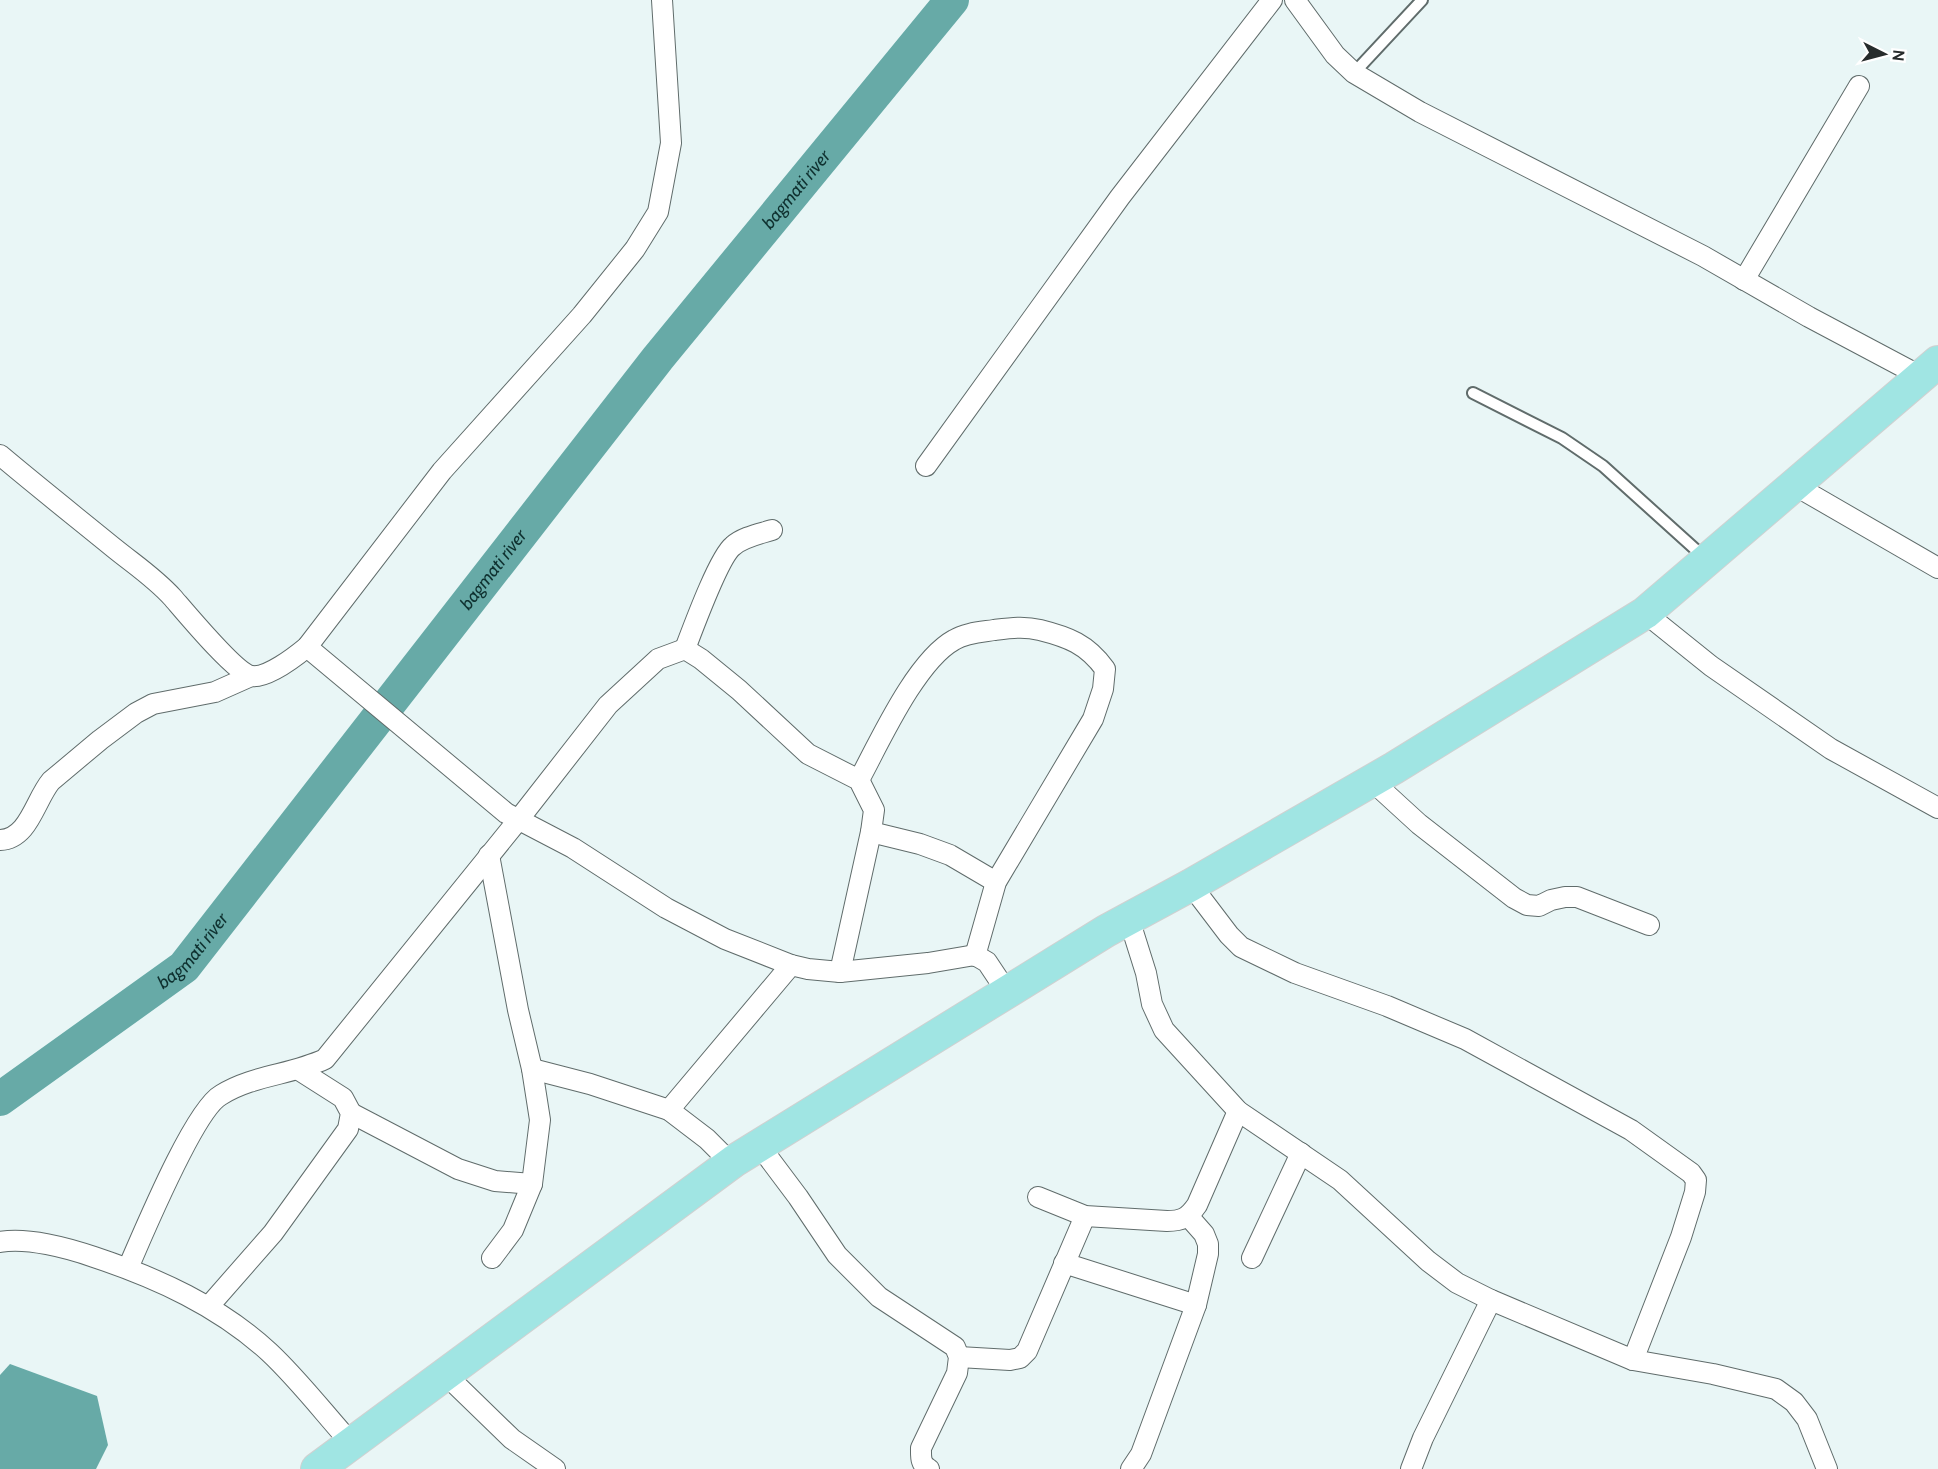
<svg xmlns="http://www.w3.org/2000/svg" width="1938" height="1469" viewBox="0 0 1938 1469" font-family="Cabin,sans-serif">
	<rect width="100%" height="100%" fill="#e9f6f6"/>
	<path fill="#67aaa7" d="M10,1364l87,32 11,49 -12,24h-96v-94z"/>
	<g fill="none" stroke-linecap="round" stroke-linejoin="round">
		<path stroke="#67aaa7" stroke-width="34" id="s1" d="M0,1099l184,-132 474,-609 294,-358"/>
		<g stroke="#606c6b" stroke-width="14">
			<g id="lane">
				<path d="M1354,73l68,-73"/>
				<path d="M1473,393l89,45 41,28 102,92"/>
			</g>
		</g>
		<g stroke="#606c6b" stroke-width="22">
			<g id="street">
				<path d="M1295,0l40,55 19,18 66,39 283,144 106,61 113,60"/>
				<path d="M1744,280l115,-194"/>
				<path d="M0,455c38,32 76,62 114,93 21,17 41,30 59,50 13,15 62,74 78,78 16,3 45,-20 56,-29l135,-176 140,-156 53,-66 23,-37 13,-69 -9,-143"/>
				<path d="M926,466l194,-269 152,-197"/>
				<path d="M1796,486l142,82"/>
				<path d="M1645,613l66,53 120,83 107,59"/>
				<path d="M307,647l199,166 67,35 93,60 59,31 66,26 17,4 32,3 88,-9 47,-8 12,7 20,30"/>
				<path d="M685,649c8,-21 34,-92 48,-103 10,-9 26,-12 39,-16"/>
				<path d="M859,780c21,-39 57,-119 95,-140 11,-7 27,-8 40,-10 16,-2 30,-4 46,0 28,7 47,14 65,39l-2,20 -10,30 -97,163 -21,74"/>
				<path d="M1372,781l47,43 95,74 13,7 12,1 12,-6 14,-3h12l72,28"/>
				<path d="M871,832l49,12 30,11 46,27"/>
				<path d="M0,840c29,-1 35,-40 51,-59l49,-41 36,-27 17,-9 62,-12 36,-16"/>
				<path d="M489,855l29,155 14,59 8,51 -8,64 -19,46 -21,28"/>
				<path d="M1191,885l38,50 12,12 54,26 92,33 78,33 166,91 60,43 5,7 -1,12 -14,45 -48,123"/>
				<path d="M1129,919l17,54 6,31 12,26 74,81 102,69 88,81 29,22 34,17 142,60 80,14 63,15 18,13 13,17 20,50"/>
				<path d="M532,1069l58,15 79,26 38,29 24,24"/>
				<path d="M669,1110l122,-145"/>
				<path d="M351,1113l107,56 37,12 37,3"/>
				<path d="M759,1145l39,52 39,58 42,42 76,50 4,10 -2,16 -36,75c0,9 -1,16 8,21"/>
				<path d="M1038,1197l47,19 82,5c15,0 21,-3 30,-16l41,-94"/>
				<path d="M0,1242c27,-5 68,6 94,15 63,21 125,49 175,95 29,27 55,61 82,91"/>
				<path d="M1252,1258l49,-105"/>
				<path d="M1064,1263l132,42"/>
				<path d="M128,1268c15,-34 66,-158 93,-173 32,-20 70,-20 104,-36l194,-240 89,-114 50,-46 27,-10 16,10 38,31 69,64 51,26 15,30 -3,22 -31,140"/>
				<path d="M209,1306l64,-73 75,-104 3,-16 -8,-15 -44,-28"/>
				<path d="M959,1357l51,3 10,-2 7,-7 58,-135"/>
				<path d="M445,1374l67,65 43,30"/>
				<path d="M1131,1469l10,-15 55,-149 12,-51v-10l-4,-10 -15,-17"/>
				<path d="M1411,1469l12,-31 68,-138"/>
			</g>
		</g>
		<g stroke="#cfd1d1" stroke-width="34">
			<path id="primary" d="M317,1469l417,-308 372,-230 85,-46 203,-117 251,-155 293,-251"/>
		</g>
		<use href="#lane" stroke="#fff" stroke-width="10"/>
		<use href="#street" stroke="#fff" stroke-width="20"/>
		<use href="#primary" stroke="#a0e5e3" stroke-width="32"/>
	</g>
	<g text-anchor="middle" stroke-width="6" stroke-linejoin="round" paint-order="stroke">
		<g font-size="18" font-style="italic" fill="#0f3130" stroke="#fff">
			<text dy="6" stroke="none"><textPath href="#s1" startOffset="1216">bagmati river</textPath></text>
			<text dy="6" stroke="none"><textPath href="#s1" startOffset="730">bagmati river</textPath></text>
			<text dy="6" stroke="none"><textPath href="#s1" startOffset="244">bagmati river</textPath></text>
		</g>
	</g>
	<g transform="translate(1884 54) rotate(96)" stroke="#ffffff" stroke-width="4.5" paint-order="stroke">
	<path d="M0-4.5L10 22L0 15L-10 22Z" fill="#272c2c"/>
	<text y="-9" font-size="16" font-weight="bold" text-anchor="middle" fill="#272c2c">N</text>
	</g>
</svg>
